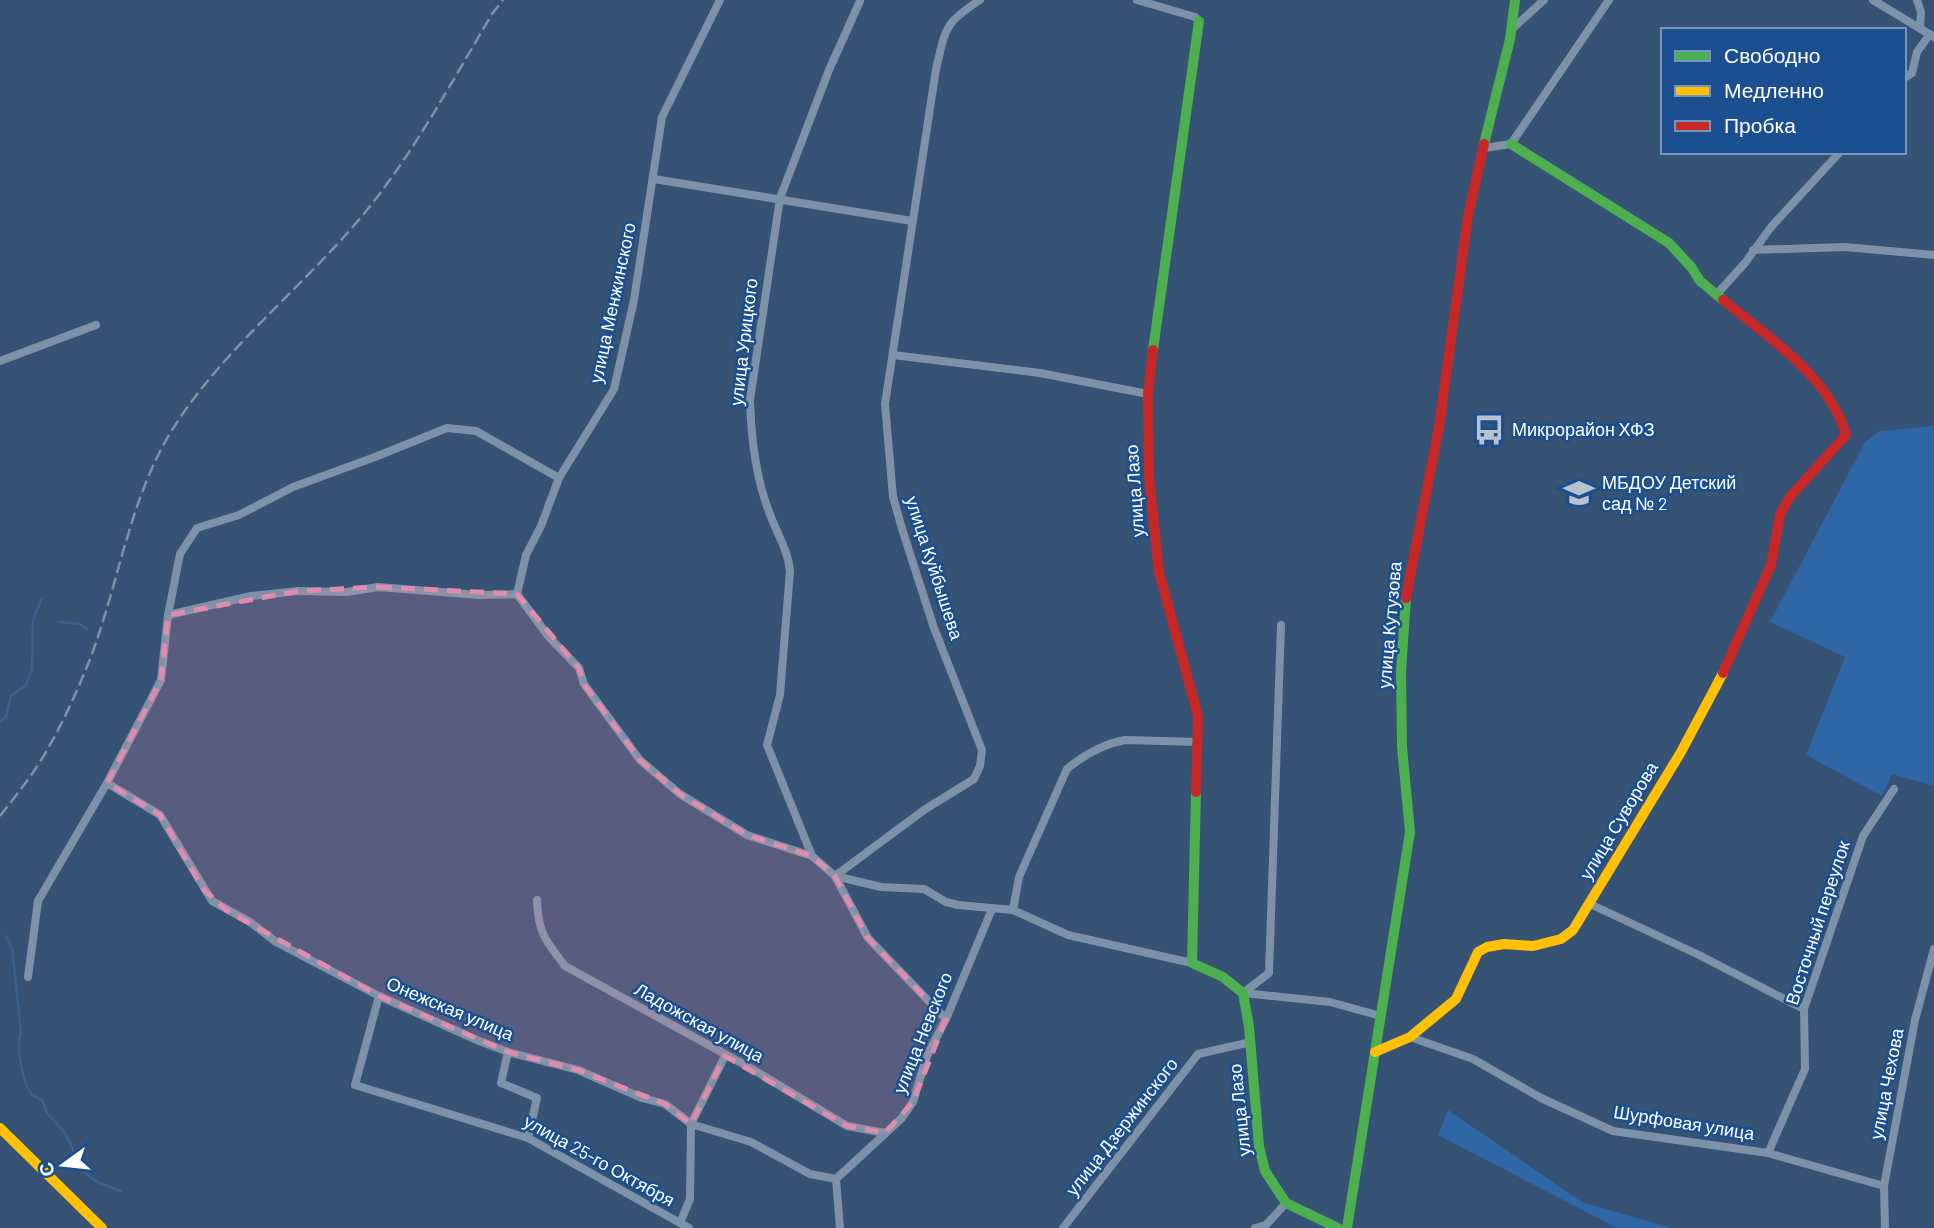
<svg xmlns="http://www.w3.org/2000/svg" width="1934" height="1228" viewBox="0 0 1934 1228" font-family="Barlow,sans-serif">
	<rect width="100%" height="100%" fill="#365274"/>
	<g fill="#2f66a5">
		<path d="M1934,426v360l-42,-12 -10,22 -76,-41 39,-98 -75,-35 95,-180 14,-11z"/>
		<path d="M1448,1110l134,92 89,26h-54l-179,-93z"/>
	</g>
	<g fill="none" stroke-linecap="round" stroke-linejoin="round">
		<g stroke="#3b618d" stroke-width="2.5">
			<path d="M60,622l20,2 7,5"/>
			<path d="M0,722l6,-5 5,-21 15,-11 6,-16 1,-49 9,-22"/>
			<path d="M6,936l6,12 9,84c-5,14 1,51 11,63 2,1 8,4 10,5l5,13 18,20 19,39 13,10 24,9"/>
		</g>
		<g stroke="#7d92a8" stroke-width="8">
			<path d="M720,0l-58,117 -28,183 -20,89 -55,89 -18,48 -15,29 -9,39 32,43 30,31 5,16 56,76 40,34 67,41 65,21 23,20 33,62 78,81"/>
			<path d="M1137,0l58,17 4,4"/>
			<path d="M1873,0l61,37"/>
			<path d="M1917,0l4,12 -1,16"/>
			<path d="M1512,29l32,-29"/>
			<path d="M1904,78l8,-5 5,-21 13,-18"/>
			<path d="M1484,148l27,-4 98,-144"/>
			<path d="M654,179l258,42"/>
			<path d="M1753,250l92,-3 89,8"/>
			<path d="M1716,295l29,-32 26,-36 69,-75"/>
			<path d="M893,355l147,18 108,21"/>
			<path d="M0,361l96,-36"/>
			<path d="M168,615l83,-19 47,-5 49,1 31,-5 101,8 38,-1"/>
			<path d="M107,783l53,32 52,86 38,21 26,20 103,54 100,45 29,11 70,18 64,28 23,6 26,20 60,18 59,32 26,5"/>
			<path d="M812,856l-45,-111 13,-50 10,-124c-2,-22 -15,-41 -22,-62 -13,-35 -17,-72 -18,-109l30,-202 49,-128 31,-69"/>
			<path d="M835,876l89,-66 50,-31 6,-13 2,-16 -48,-122 -31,-96 -10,-35 -8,-93 51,-335c10,-41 7,-45 44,-69"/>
			<path d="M835,876l46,11 43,2 22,13 12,3 55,5 55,25 124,28"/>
			<path d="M537,900c1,34 9,41 28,66l187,103 95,57 38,7"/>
			<path d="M1590,904l107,50 107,55"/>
			<path d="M1013,910l6,-33 48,-108c17,-14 36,-25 58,-29l73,2"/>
			<path d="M28,977l10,-76 69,-118 54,-103 7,-65 12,-61 17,-26 42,-13 54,-28 82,-30 72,-29 29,3 83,47"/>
			<path d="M1243,993l26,-20 12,-348"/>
			<path d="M1243,993l87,9 51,14"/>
			<path d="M379,996l-24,89 173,53 161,90"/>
			<path d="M1410,1037l63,22 68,39 72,33 155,22 116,33"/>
			<path d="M508,1052l-7,31 36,15 -9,40"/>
			<path d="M1768,1153l37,-84 -1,-60 59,-173 31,-47"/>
			<path d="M680,1223l10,-24 1,-75 34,-68"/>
			<path d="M840,1228l-4,-49 66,-61 11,-16 14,-46 19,-37 46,-110"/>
			<path d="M1063,1228l135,-174 53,-12"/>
			<path d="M1255,1228l11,-3 20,-22"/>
			<path d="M1885,1228l-1,-42 31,-166 19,-71"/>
		</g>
		<g stroke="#4caf50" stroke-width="10">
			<path d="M1484,144l26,-105 5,-39"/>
			<path d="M1511,144l158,99 23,25 8,13 23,19"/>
			<path d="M1153,350l46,-329"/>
			<path d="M1196,792l-4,171 31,14 20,16 6,34 10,119 6,25 21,32 52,25"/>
			<path d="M1347,1228l63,-396 -8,-85 -1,-75 5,-74"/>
		</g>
		<g stroke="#ffc107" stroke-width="10">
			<path d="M1375,1052l35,-15 46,-38 22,-47 9,-5 17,-3 29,2 28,-7 12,-9 108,-178 42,-79"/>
			<path d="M0,1128l102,100"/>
		</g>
		<g stroke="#c62828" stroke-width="10">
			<path d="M1723,300c45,37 107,77 123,135l-57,63 -9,17 -9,50 -48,108"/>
			<path d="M1153,350l-5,44 1,82 10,96 39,144 -2,76"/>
			<path d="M1406,598l33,-171 29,-211 16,-72"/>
		</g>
		<path stroke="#7e92a7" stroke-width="2.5" stroke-dasharray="12 5" stroke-linecap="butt" d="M0,816c11,-14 22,-28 32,-42 23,-33 47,-85 61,-123 27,-74 38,-157 81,-224 47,-74 118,-131 176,-197 57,-64 98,-142 142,-216l11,-14"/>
	</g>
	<path fill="#e08cad" fill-opacity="0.2" stroke="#e08cad" stroke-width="5" stroke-dasharray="14 9" stroke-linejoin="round" d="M378,587l139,7 62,74 5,16 56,76 40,34 67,41 65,21 23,20 33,62 78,81 -33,83 -28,31 -38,-7 -122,-70 -34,68 -26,-20 -87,-34 -70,-18 -129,-56 -153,-86 -22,-20 -44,-75 -53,-32 54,-103 7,-65 130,-24z"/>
	<defs>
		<g id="bus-bare" transform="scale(2.415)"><path d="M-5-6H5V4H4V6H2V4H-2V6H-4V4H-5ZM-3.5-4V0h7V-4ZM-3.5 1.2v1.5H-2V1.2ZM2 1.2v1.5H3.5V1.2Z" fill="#b9c2ce" stroke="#1b4f8f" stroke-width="2.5" paint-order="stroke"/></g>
		<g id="school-bare" transform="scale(2.415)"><path d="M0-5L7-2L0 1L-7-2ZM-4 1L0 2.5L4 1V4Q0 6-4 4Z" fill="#b9c2ce" stroke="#1b4f8f" stroke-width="2.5" paint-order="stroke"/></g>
	</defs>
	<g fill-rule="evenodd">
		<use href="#bus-bare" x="1489" y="430"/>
		<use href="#school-bare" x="1579" y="493"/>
	</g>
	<g text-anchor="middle" stroke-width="5" stroke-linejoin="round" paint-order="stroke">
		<g font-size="18" fill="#fff" stroke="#1b4f8f">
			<text transform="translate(613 303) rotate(-78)" y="6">улица Менжинского</text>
			<text transform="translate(744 342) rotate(-83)" y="6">улица Урицкого</text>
			<text transform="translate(1135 491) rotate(-94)" y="6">улица Лазо</text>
			<text transform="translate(934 568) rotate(72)" y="6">улица Куйбышева</text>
			<text transform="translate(1390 625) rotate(-85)" y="6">улица Кутузова</text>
			<text transform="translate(1619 821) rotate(-59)" y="6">улица Суворова</text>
			<text transform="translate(1818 923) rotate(-72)" y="6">Восточный переулок</text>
			<text transform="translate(450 1009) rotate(23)" y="6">Онежская улица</text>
			<text transform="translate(699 1023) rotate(29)" y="6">Ладожская улица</text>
			<text transform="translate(923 1033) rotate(-68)" y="6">улица Невского</text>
			<text transform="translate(1887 1084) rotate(-79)" y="6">улица Чехова</text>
			<text transform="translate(1240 1110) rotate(-96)" y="6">улица Лазо</text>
			<text transform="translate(1684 1123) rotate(9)" y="6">Шурфовая улица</text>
			<text transform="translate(1122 1127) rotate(-52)" y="6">улица Дзержинского</text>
			<text transform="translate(599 1161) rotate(29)" y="6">улица 25-го Октября</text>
		</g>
		<g font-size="18" fill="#fff" stroke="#1b4f8f" text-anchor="start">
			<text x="1512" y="436">Микрорайон ХФЗ</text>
			<text x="1602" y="489">МБДОУ Детский<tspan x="1602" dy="21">сад № 2</tspan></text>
		</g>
	</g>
	<rect x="1661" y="28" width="245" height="126" fill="#1b4f8f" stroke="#7695bc" stroke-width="2"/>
	<rect x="1675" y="51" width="35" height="10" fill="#4caf50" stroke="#7695bc" stroke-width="2"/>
	<text x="1724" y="63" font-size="21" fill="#ffffff">Свободно</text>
	<rect x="1675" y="86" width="35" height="10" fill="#ffc107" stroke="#7695bc" stroke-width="2"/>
	<text x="1724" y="98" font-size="21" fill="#ffffff">Медленно</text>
	<rect x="1675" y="121" width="35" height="10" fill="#c62828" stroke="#7695bc" stroke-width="2"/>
	<text x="1724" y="133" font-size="21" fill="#ffffff">Пробка</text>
	<g transform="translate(63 1165) rotate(255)" stroke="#1b4f8f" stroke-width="5" paint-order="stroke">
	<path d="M0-5L12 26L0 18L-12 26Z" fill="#ffffff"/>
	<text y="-10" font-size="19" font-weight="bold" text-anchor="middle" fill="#ffffff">С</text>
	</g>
</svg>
